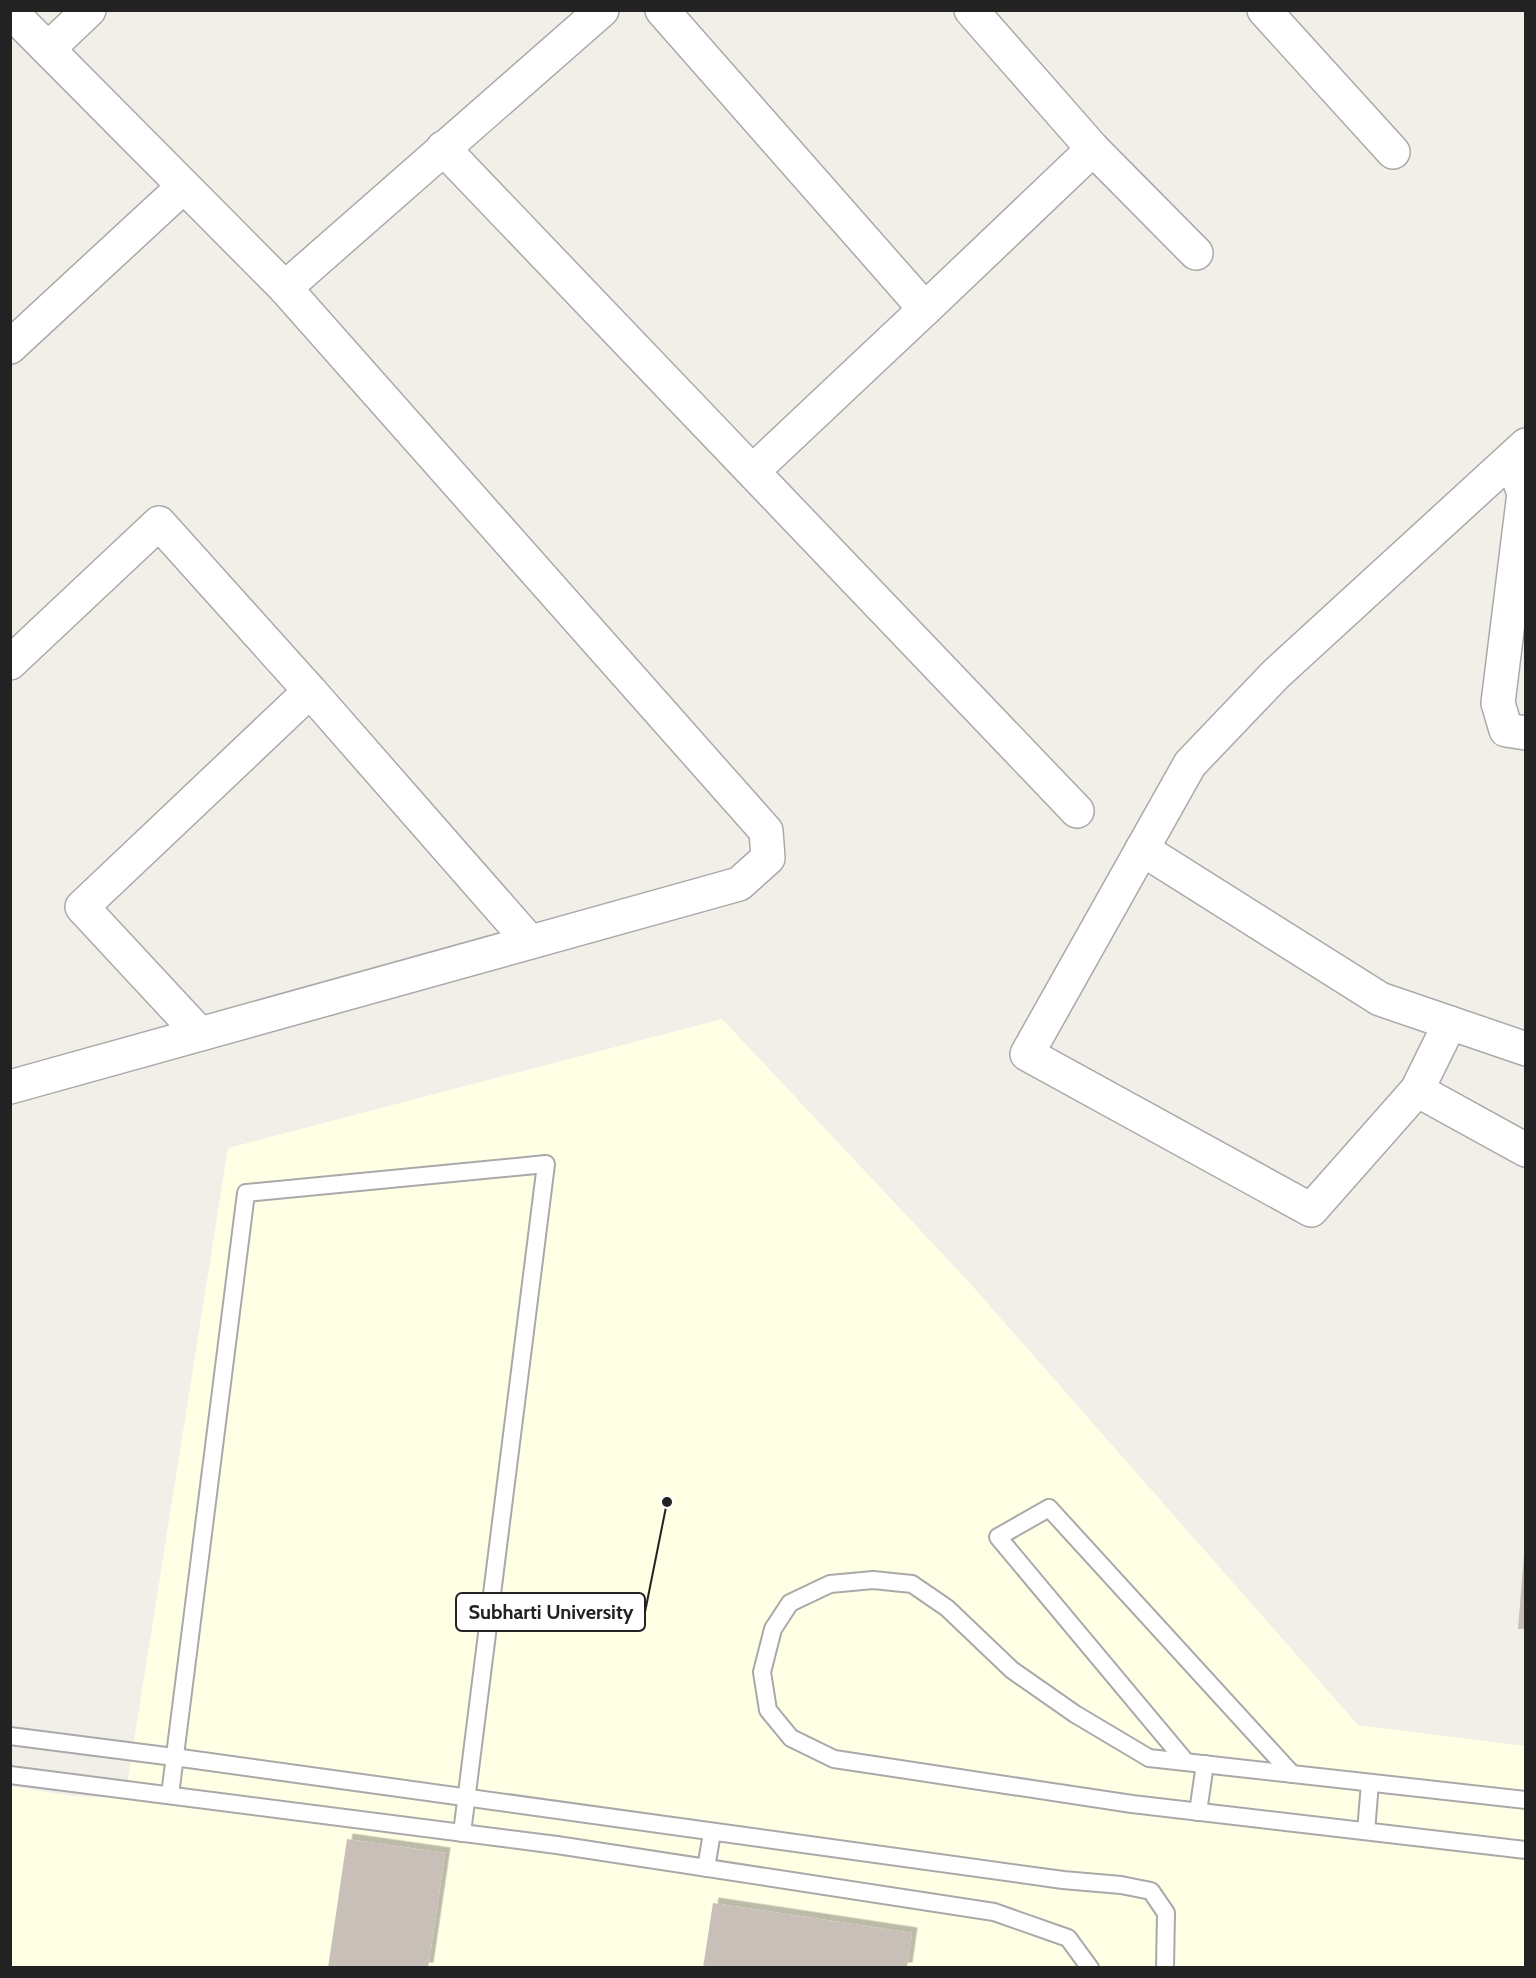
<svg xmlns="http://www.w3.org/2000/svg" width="1536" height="1978" viewBox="0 0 1536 1978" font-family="Cabin,sans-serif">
	<defs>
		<filter id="shadow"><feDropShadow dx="5.5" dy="-5.5" stdDeviation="0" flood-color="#0004"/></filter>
	</defs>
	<rect width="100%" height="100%" fill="#f2efe9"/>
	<path fill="#ffffe5" d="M722,1019l245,261 391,445 167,21v221h-1514l-1,-181 62,10 53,2 103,-650z"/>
	<g fill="#c7bfb8" filter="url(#shadow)">
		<path d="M1524,1555h2v74h-8z"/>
		<path d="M347,1839l98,14 -17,115h-100z"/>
		<path d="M713,1903l199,30 -5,35h-204z"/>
	</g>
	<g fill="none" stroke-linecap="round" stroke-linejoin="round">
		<g stroke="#a9a9a9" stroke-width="20">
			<g id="lane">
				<path d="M10,1736l164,21 889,123 58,5 30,6 15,22 -1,55"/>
				<path d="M1186,1762l-188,-225 51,-29 243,266"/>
				<path d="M10,1775l547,70 437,67 74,26 22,30"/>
				<path d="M170,1795l76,-602 300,-29 -84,669"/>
				<path d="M1526,1800l-377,-42 -74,-44 -63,-44 -65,-62 -35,-24 -39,-4 -43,4 -40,19 -17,26 -11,43 6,38 23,28 43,21 298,45 394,46"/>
				<path d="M1198,1812l7,-48"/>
				<path d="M1366,1831l4,-48"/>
				<path d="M706,1868l6,-35"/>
			</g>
		</g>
		<g stroke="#a9a9a9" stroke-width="36">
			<g id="street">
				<path d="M662,10l263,299 168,-160 -122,-139"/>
				<path d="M1264,10l129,142"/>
				<path d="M10,11l275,277 481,543 2,27 -29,26 -729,203"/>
				<path d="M48,49l41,-39"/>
				<path d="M443,148l634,663"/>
				<path d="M1093,149l103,104"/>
				<path d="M285,288l317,-278"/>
				<path d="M10,347l173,-160"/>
				<path d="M1526,445l-250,229 -86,90 -163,290 284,156 106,-120 109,60"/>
				<path d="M1511,459l13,34 -26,210 8,27 20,3"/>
				<path d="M753,471l172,-162"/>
				<path d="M10,663l149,-140 151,168"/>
				<path d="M1142,849l238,150 146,50"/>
				<path d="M200,1034l-118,-127 228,-216 220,251"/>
				<path d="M1417,1090l33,-67"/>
			</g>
		</g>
		<use href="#lane" stroke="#fff" stroke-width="16"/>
		<use href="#street" stroke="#fff" stroke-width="33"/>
	</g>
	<path fill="none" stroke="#222" stroke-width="2" d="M667 1502L645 1612"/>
	<circle fill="#222" stroke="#fff" stroke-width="2" cx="667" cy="1502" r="6"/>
	<rect fill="#fff" stroke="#222" stroke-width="2" x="456" y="1593" width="189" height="38" rx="6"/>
	<g font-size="20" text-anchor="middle" font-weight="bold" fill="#222">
		<text x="551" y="1619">Subharti University</text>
	</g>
	<rect width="1536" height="1978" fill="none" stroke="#222222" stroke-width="24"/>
</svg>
